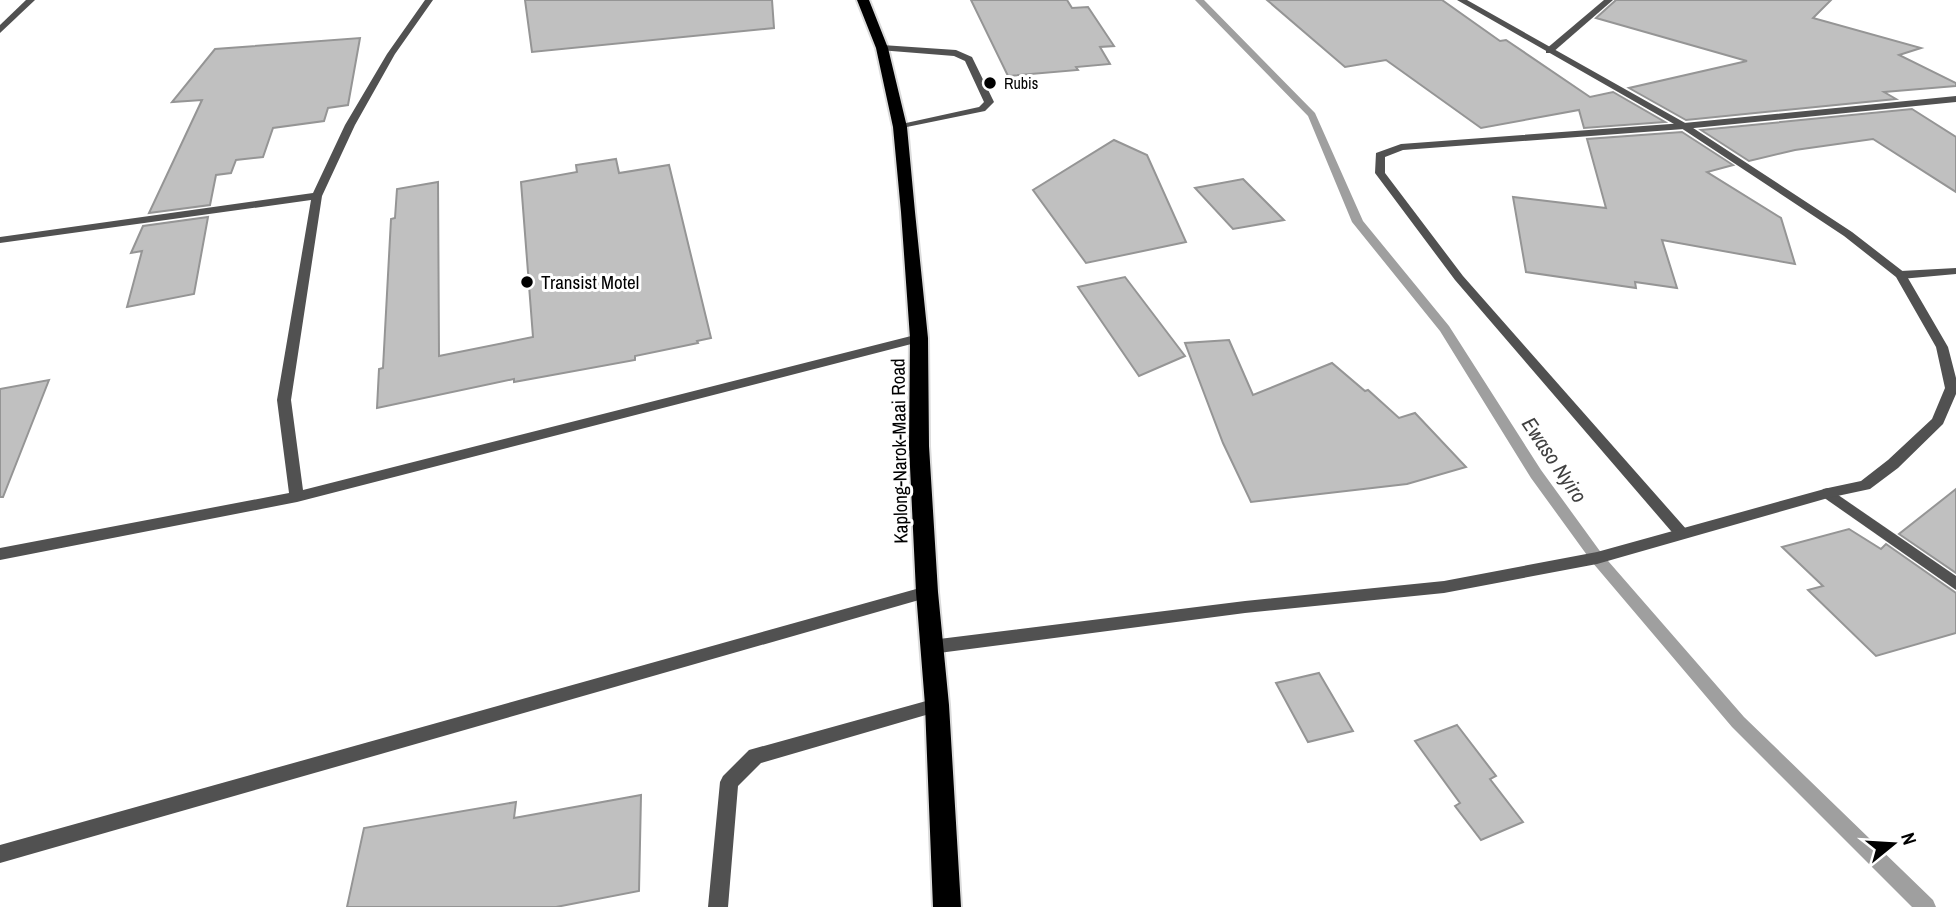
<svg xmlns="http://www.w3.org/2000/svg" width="1956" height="907" viewBox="0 0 1956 907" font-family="'Archivo Narrow',sans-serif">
	<rect width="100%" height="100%" fill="#fff"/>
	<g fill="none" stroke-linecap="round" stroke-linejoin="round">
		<path fill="#9f9f9f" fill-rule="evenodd" d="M1195,0h9l111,113 48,108 86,105 92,144 61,84 142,163 189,183 3,7h-24l-180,-180 -140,-165 -61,-84 -91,-147 -88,-109 -44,-106z"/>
	</g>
	<g fill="#c0c0c0" stroke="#959595" stroke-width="2">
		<path d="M525,0h247l2,28 -242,24z"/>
		<path d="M971,0h96l5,8 16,-1 26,39 -14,1 10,17 -34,3 2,3 -70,6z"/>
		<path d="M1267,0h175l58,41 6,-1 84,57 23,-5 52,30 -81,6 -5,-18 -98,18 -95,-68 -41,7z"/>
		<path d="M1616,0h215l-18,18 108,30 -22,7 57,28v3l-72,6 12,7 -210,21 -57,-32 118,-27 -151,-43z"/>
		<path d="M360,38l-12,67 -20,3 -4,13 -51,7 -10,29 -27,3 -5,13 -15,2 -6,30 -61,8 53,-113 -30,2 43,-53z"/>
		<path d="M1912,109l44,28v55l-83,-53 -78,11 -46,11 -48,-31z"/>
		<path d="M1682,132l51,33 -26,7 74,46 14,46 -133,-24 15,48 -42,-6 1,6 -110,-16 -13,-75 93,11 -19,-69z"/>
		<path d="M1114,140l33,15 39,87 -100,21 -53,-73z"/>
		<path d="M616,159l3,14 50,-8 42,173 -14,3 1,2 -63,13v4l-121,22v-3l-137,29 2,-39 4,-1 8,-149 4,-1 2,-29 41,-7 1,174 94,-19 -12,-155 56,-10 -1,-7z"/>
		<path d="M1243,179l41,41 -51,9 -38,-41z"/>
		<path d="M208,217l-14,77 -67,13 15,-56 -11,2 12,-27z"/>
		<path d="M1125,277l60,79 -46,20 -61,-89z"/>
		<path d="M1229,340l24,55 79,-32 33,28 3,-1 31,28 16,-5 51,54 -59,17 -156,18 -28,-59 -38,-100z"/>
		<path d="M49,380l-46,117h-3v-108z"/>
		<path d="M1956,489v84l-57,-39z"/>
		<path d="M1849,529l32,20 5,-5 70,49v40l-80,23 -68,-66 15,-4 -41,-39z"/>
		<path d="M1319,673l34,58 -45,11 -32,-59z"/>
		<path d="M1457,725l39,51 -6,3 33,43 -42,18 -26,-34 5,-3 -45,-62z"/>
		<path d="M641,795l-2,96 -83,16h-209l17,-79 152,-26 -2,16z"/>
	</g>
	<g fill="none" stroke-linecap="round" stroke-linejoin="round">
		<g stroke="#dbdbdb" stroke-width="4">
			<path id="trunk" d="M857,0h12l19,48 19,79 8,85 13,126 1,108 9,146 11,113 12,202h-28l-8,-202 -9,-113 -7,-146 1,-108 -9,-126 -8,-85 -17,-79z"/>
		</g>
		<g fill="#515151" fill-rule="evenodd">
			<path d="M882,45l74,5 16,7 22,45 -9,9 -88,18v-4l82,-18 5,-5 -19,-41 -11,-5 -75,-6 -1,-2z"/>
			<path d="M927,586l6,2 2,4 -2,4 -933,267v-18z"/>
			<path d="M937,698l6,2 3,5 -3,5 -182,53 -23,23 -10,121h-20l12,-125 3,-6 26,-26z"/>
		</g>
		<g fill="#515151" fill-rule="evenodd">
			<path d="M26,0h9l-35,33v-8z"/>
			<path d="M425,0h8l-38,54 -40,71 -33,71 -31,204 12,90 616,-156 6,4 -2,3 -626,161 -297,58v-12l289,-55 -12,-93 34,-200 -311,43v-6l313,-44 32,-68 42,-71z"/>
			<path d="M1604,0h9l-61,53h-6v-4z"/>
			<path d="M1956,96v6l-272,27 -281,21 -18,7v16l78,103 224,254 3,4 -3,4h-10l-222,-258 -80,-107 1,-20 25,-9 283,-21z"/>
			<path d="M1956,268v6l-55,5 -6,-4 6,-4z"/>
			<path d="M1828,488l128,88v14l-133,-93 -2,-4 2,-4z"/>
		</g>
		<path fill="#515151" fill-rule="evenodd" d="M1457,0h10l220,124 165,108 53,41 43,74 8,31v16l-13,30 -45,44 -28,21 -42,9 -231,66 -153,29 -199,20 -314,41 -6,-2 -2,-5 2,-5 6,-2 314,-39 199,-20 153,-29 231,-64 33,-7 27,-21 44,-41 13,-31 -9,-41 -40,-70 -52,-41 -163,-108z"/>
		<use href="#trunk" fill="#000" fill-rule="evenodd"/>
	</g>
	<g fill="#000" stroke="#fff" stroke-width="2.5">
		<circle cx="990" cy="83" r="7"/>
		<circle cx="527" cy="282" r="7"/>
	</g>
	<g text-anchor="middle" stroke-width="6" stroke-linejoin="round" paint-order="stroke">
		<g font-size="16" fill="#000" stroke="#fff" text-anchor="start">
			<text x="1004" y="89">Rubis</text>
		</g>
		<g font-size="19" fill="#000" stroke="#fff" text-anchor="start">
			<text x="541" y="289">Transist Motel</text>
		</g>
		<g font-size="19" fill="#000" stroke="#fff">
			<text transform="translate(899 451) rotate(-91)" y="7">Kaplong-Narok-Maai Road</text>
		</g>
		<g font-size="21" font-style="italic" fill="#404040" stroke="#fff">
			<text transform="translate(1554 460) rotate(56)" y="7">Ewaso Nyiro</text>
		</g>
	</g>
	<g transform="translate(1893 844) rotate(72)" stroke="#ffffff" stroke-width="5" paint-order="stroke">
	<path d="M0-5L12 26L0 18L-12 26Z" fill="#000000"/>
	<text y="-10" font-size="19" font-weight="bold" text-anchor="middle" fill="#000000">N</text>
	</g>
</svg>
